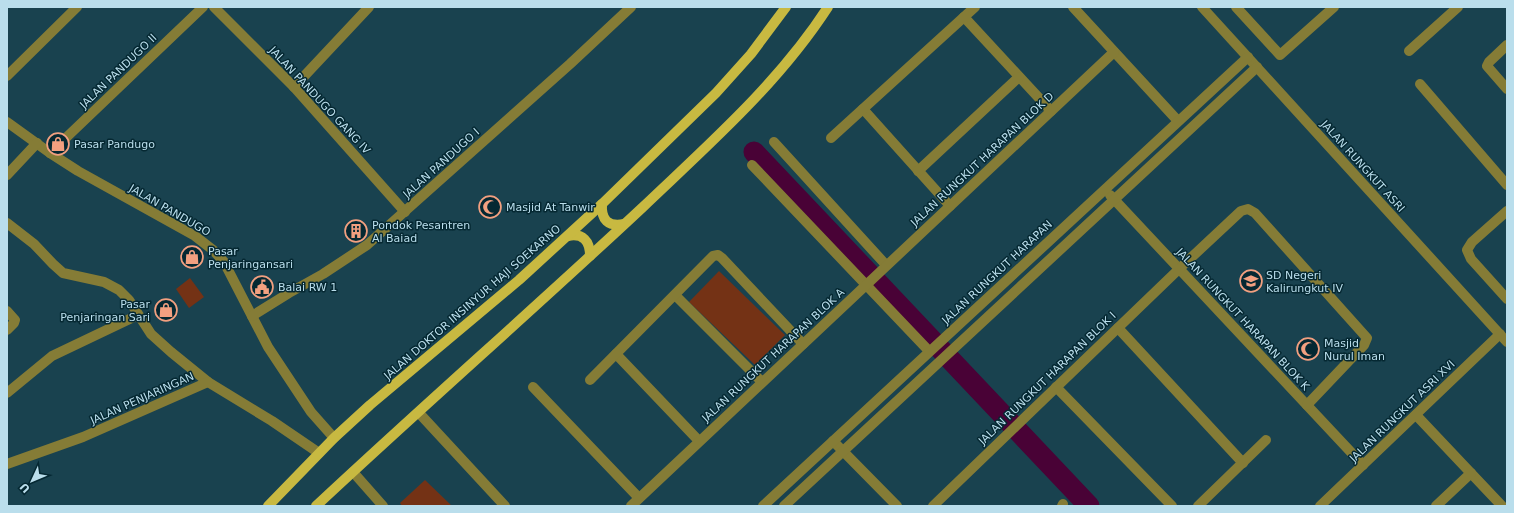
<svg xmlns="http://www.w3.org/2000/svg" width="1514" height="513" viewBox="0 0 1514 513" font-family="'DejaVu Sans',sans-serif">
	<rect width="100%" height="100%" fill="#19424f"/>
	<g fill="#743215">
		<path d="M719,271l66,64 -30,30 -66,-63z"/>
		<path d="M190,278l14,19 -15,11 -13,-19z"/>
		<path d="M425,480l27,26h-50l-2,-3z"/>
	</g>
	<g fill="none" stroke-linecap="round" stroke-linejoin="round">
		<path stroke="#490236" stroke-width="21" d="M754,152l335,354"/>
		<g stroke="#857c36" stroke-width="10">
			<path d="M214,7l80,80 111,125"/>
			<path d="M1073,7l105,114"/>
			<path d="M1202,7l305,335"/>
			<path d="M1236,7l44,48 54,-48"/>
			<path d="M964,17l87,94"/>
			<path d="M1507,45l-18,17 -2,4 20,23"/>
			<path d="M1409,51l49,-44"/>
			<path d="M7,76l70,-69"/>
			<path d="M1420,84l87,101"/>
			<path d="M294,87l75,-80"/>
			<path d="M863,109l87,97"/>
			<path d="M7,122l43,31 28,18 117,65 18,14 11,12 44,85 43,65 23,26"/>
			<path d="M831,138l144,-131"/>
			<path d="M774,142l112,123"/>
			<path d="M50,153l153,-146"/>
			<path d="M752,165l177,186"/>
			<path d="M918,171l101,-94"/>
			<path d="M7,175l30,-32"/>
			<path d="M1110,195l253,270"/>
			<path d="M1507,211l-35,31 -5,8 4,9 36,40"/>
			<path d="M7,223l27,21 19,20 10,9 41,9 15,8 10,10 22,34 20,18 37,30 64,39 47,32"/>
			<path d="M675,295l87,87"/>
			<path d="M7,311l8,9 -1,3 -7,7"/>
			<path d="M252,316l37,-23 34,-19 44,-29 203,-181 61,-57"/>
			<path d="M1118,328l125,135"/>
			<path d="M616,354l83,87"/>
			<path d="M590,380l123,-124 5,-1 4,3 81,86"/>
			<path d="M533,387l106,111"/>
			<path d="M1056,387l116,119"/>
			<path d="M7,393l45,-37 86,-41"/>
			<path d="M419,413l86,93"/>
			<path d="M1416,415l86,91"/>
			<path d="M833,441l64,65"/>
			<path d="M7,464l76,-27 125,-55"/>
			<path d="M353,472l30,34"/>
			<path d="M631,506l483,-454"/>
			<path d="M763,506l485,-449"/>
			<path d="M784,506l473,-439"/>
			<path d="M933,506l246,-237 62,-58 7,-2 7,4 112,125 -3,7 -57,60"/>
			<path d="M1062,506l1,-2"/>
			<path d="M1198,506l68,-66"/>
			<path d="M1320,506l180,-172"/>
			<path d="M1436,506l35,-33"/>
		</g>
		<g stroke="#c8b941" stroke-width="10">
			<path d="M602,204c-1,16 6,23 22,20"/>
			<path d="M568,236c15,-3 22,5 22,20"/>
			<path d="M268,506l66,-68 36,-33 149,-125 83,-76 114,-111 35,-39 35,-47"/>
			<path d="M316,506c108,-101 219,-198 327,-299 66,-63 135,-123 185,-200"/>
		</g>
	</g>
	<defs>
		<g id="shop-ring" transform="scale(1.15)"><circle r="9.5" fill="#052832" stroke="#f2a080" stroke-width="1.5"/><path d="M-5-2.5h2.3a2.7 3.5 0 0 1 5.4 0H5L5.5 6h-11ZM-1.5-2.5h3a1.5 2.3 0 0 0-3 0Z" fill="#f2a080"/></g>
		<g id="mosque-ring" transform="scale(1.15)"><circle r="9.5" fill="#052832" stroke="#f2a080" stroke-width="1.5"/><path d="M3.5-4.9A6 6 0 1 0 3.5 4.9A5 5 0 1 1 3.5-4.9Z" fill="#f2a080"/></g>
		<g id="building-ring" transform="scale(1.15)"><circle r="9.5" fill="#052832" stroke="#f2a080" stroke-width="1.5"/><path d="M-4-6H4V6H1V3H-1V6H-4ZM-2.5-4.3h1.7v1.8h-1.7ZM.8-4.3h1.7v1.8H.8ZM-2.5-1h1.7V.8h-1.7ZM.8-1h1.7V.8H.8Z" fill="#f2a080"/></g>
		<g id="school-ring" transform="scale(1.15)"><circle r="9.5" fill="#052832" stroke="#f2a080" stroke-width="1.5"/><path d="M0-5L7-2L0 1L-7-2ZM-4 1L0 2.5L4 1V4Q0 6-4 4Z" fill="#f2a080"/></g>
		<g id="civic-ring" transform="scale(1.15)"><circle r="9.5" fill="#052832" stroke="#f2a080" stroke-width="1.5"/><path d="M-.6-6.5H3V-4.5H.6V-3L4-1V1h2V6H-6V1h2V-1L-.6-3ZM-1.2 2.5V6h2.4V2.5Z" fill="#f2a080"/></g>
	</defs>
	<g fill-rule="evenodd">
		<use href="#shop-ring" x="58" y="144"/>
		<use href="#mosque-ring" x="490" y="207"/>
		<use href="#building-ring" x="356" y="231"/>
		<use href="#shop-ring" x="192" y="257"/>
		<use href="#school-ring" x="1251" y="281"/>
		<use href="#civic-ring" x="262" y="287"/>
		<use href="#shop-ring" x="166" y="310"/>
		<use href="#mosque-ring" x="1308" y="349"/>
	</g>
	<g text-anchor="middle" stroke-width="3" stroke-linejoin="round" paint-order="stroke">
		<g font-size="11" fill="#badeec" stroke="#052832">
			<text transform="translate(118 71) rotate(-44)" y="4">JALAN PANDUGO II</text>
			<text transform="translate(320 100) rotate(47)" y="4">JALAN PANDUGO GANG IV</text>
			<text transform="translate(982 159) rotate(-43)" y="4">JALAN RUNGKUT HARAPAN BLOK D</text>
			<text transform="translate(441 163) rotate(-42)" y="4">JALAN PANDUGO I</text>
			<text transform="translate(1363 166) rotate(48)" y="4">JALAN RUNGKUT ASRI</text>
			<text transform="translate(170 210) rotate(30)" y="4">JALAN PANDUGO</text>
			<text transform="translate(997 272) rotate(-43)" y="4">JALAN RUNGKUT HARAPAN</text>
			<text transform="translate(472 302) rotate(-41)" y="4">JALAN DOKTOR INSINYUR HAJI SOEKARNO</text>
			<text transform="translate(1243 319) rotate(47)" y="4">JALAN RUNGKUT HARAPAN BLOK K</text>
			<text transform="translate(773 355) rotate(-43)" y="4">JALAN RUNGKUT HARAPAN BLOK A</text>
			<text transform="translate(1047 378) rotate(-44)" y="4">JALAN RUNGKUT HARAPAN BLOK I</text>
			<text transform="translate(142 398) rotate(-24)" y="4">JALAN PENJARINGAN</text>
			<text transform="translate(1402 411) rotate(-44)" y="4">JALAN RUNGKUT ASRI XVI</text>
		</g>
		<g font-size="11" fill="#badeec" stroke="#052832" text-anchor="start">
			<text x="74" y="148">Pasar Pandugo</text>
			<text x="506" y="211">Masjid At Tanwir</text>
			<text x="372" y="229">Pondok Pesantren<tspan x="372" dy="13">Al Baiad</tspan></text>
			<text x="208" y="255">Pasar<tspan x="208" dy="13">Penjaringansari</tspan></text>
			<text x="1266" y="279">SD Negeri<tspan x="1266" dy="13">Kalirungkut IV</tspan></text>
			<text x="278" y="291">Balai RW 1</text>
			<text x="150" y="308" text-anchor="end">Pasar<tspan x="150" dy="13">Penjaringan Sari</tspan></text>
			<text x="1324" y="347">Masjid<tspan x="1324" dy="13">Nurul Iman</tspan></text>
		</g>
	</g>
	<rect width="1514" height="513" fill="none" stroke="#badeec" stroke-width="16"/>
	<g transform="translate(32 481) rotate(226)" stroke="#052832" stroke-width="3" paint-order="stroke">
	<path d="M0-3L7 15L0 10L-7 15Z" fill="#badeec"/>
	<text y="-6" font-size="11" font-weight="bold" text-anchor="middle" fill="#badeec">U</text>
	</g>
</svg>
